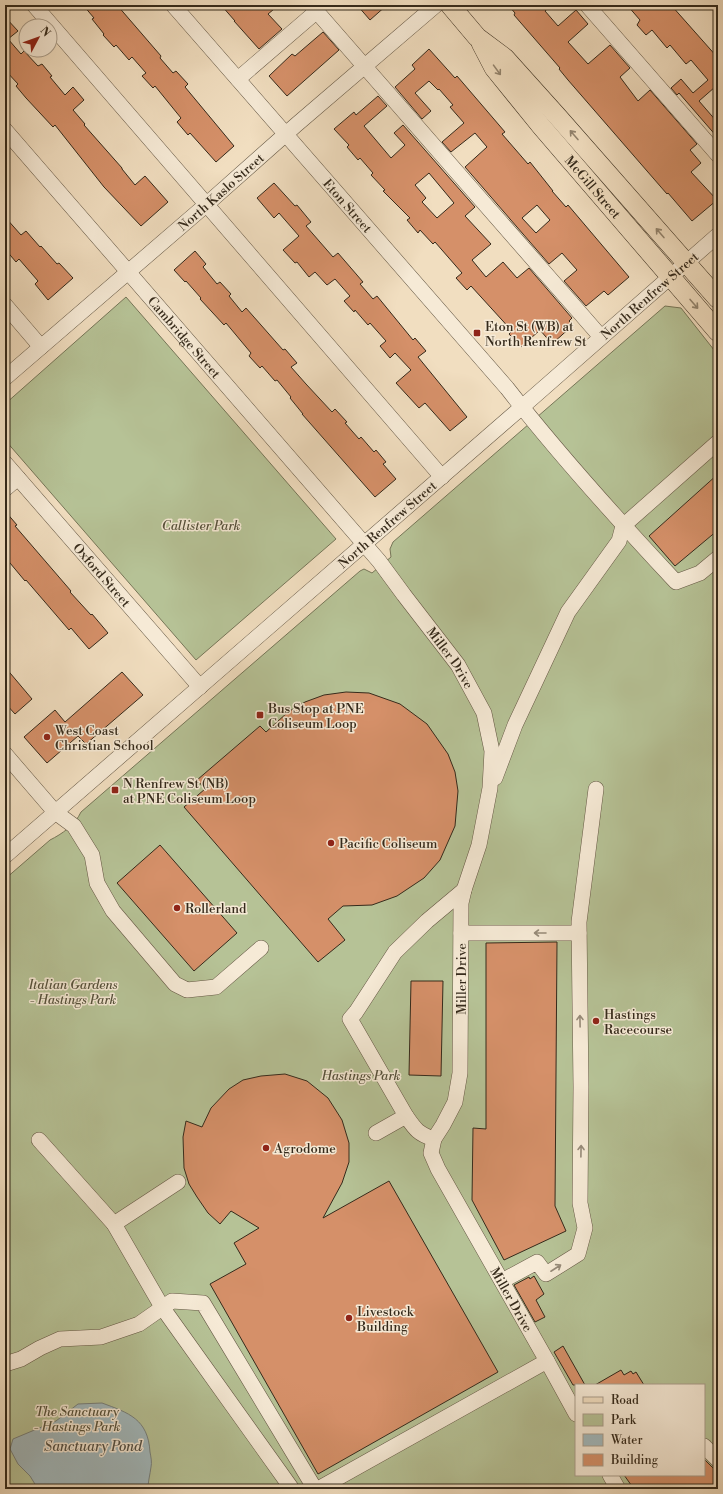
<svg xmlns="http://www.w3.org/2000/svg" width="723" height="1494" viewBox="0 0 723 1494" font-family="'Libre Bodoni',serif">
	<rect width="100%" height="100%" fill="#f1dec0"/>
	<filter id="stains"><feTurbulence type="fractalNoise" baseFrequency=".005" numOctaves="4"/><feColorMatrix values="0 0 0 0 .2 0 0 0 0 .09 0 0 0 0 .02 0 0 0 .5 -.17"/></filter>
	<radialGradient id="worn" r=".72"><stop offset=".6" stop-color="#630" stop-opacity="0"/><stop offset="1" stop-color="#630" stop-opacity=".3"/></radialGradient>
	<g fill="#b6c296" stroke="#767658" fill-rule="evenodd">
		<path d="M126,297l210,242 -140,121 -191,-220v-36z"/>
		<path d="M665,306l16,2 37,47v1134h-713v-610l45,-39c12,-6 25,-15 31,-28l279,-241 4,-2 8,4 19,-16 -1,-8 3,-7zM576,1385h128v90h-128z"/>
	</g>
	<path fill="#a1b9be" stroke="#76807d" d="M102,1403c27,10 46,16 48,49 1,5 2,11 1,15 -1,8 -3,14 -3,22h-110l-8,-13 -12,-12 -8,-15 3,-10 43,-18 22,-17z"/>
	<g fill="#d59069" stroke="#352a1b" fill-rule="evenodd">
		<path d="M83,5h34l44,51 -1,2 13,15 3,-2 12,13 -3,3 49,59 -18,16 -26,-29 -2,2 -11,-13 4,-4 -26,-32 -2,2 -11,-12 4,-3 -14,-16 -3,3 -13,-15 -2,2 -11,-12 1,-1 -12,-15 2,-1z"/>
		<path d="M221,5h58l-11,9 14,15 -23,20 -25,-28h1z"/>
		<path d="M357,5h30l-17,15z"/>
		<path d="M508,5h44l-7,6 13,15 18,-16 12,14 -20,18 20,22 22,-19 20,23 -10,9 18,24 12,-11 47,54 -7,6 11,13 -10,9 26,28 -25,21 -24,-28 -1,1 -99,-114 -9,-11 1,-1 -46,-53 1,-2z"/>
		<path d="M627,5h44l47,53v33l-3,-4 -16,14 19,22v15l-39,-45 -2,2 -6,-7 10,-9 12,14 15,-13 -17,-20 -5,4 -16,-19 -3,3 -15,-18 -6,5 -9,-10 3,-5z"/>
		<path d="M5,17l13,14 -10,8 13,15 3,-3 14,15 4,-2 10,12 -2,1 15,18 8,-8 11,13 -11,10 12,14 -1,1 38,43v1l13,16 10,-9 23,26 -27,24 -37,-39 -49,-62 -2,2 -27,-29 -10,-12 2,-2 -13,-14z"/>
		<path d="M323,32l16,18 -52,46 -18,-20 23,-22 3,2z"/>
		<path d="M429,49l26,29 2,-2 48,56 -3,2 26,30 2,-2 23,29h-1l14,16 2,-2 61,72 -21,18 -4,-4 -18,15 -22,-25 13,-11 -15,-17 -13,11 -84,-97 22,-20 -12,-14 -24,19 -9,-10 22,-19 -14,-16 3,-2 -14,-16 -1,1 -9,-9 -14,12 16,18 -9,8 -27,-32 20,-18 -3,-4zM537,205l13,15 -14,13 -14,-15z"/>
		<path d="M378,96l9,10 -23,20 27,32 14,-13 -11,-12 9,-8 72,82 -10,9 26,28 -19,16 14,17 17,-15 14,16 12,-10 43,50 -3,3 4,4 -21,19 -12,-14 -19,17 -12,-13 3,-3 -41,-45 -4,4 -11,-12 6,-5 -27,-31 -2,2 -13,-14 -2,3 -11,-13 3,-2 -27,-27 2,-1 -14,-15 2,-2 -13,-15 -2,2 -11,-13 2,-2 -15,-16 20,-17 2,3zM429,173l25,30 -17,15 -15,-16 4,-4 -11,-13z"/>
		<path d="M274,183l21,23 2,-1 14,17 -5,4 27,31 5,-4 25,29 -3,2 13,15 4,-3 36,44 2,-2 11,13 -8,6 49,60 -17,14 -25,-28 -6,5 -23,-25 15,-13 -16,-17 -5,5 -10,-12 6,-5 -16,-18 -2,2 -13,-15 -1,2 -10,-11 6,-5 -15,-17 -8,6 -12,-13 -6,5 -12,-15 -2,1 -12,-13 16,-14 -20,-23 -5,5 -17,-20z"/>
		<path d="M5,217l16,18 5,-4 14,16 1,-1 16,18 2,-1 14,15 -25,22 -13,-16 3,-3 -19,-22 -3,3 -11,-13z"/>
		<path d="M195,251l11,13 -3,3 14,17 3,-2 11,12 -2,2 13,16 4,-4 37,42 2,-1 12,14 -6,4 15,17 26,28 3,-3 12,13 -2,1 14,16 2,-2 13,15 2,-2 10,12 -3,2 13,15 -21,18 -73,-83h1l-13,-16 1,-1 -14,-17 -2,1 -13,-15 -2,2 -11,-12 2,-3 -25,-30 -2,2 -24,-26 1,-1 -15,-17 -1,1 -11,-12z"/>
		<path d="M718,474v56l-43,36 -26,-30z"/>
		<path d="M5,511l12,14 -2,1 56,65 -1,1 21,23 1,-1 16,19 -19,16 -18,-21 -2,2 -43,-50 -1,1 -20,-24z"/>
		<path d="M5,667l27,32 -17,15 -10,-11z"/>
		<path d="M122,672l21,23 -57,49 -8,-8 -31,27 -23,-26 31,-27 10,12z"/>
		<path d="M346,692l23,1 31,11 27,20 21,30 7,18 3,19 -3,35 -15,34 -16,18 -27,18 -25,9 -29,1 -15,13 17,21 -27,22 -134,-155 21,-18 -8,-9 63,-54 6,6 22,-20 17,-10 19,-7z"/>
		<path d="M160,845l77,88 -43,38 -77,-88z"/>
		<path d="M557,942l-2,264 11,25 -62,29 -32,-60 1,-72 13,1v-186z"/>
		<path d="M411,981h32l-2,95 -32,-1z"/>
		<path d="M285,1074l22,7 21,17 14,22 7,23v19l-7,21 -19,35 66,-37 109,191 -180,102 -108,-190 36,-20 -12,-21 25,-15 -28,-17 -11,13 -12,-11 -11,-16 -8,-13 -5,-16 -1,-31 3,-16 16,6 9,-19 18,-19 14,-9 18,-4z"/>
		<path d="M534,1276l10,18 -8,6 9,17 -10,5 -21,-37 15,-8 1,2z"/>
		<path d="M563,1346l22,39h-12l-19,-33z"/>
		<path d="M621,1370l3,5 7,-4 2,3 3,-2 8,13h-49z"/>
		<path d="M704,1459l14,14v16h-84l-10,-14h80z"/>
	</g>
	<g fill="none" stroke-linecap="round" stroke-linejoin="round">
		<g stroke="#645744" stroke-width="16">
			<g id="minor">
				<path d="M34,5l408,472"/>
				<path id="s1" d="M173,5l334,383c53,68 111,132 169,194l24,-9 18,-15"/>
				<path d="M311,5l290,332"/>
				<path d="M587,5l131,150"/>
				<path d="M238,79l79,-68"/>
				<path id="s2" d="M5,130l374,431 25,34 54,70 26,48 8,38 -2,37 -11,57 -15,45 -3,13 -1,170 -5,29 -12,23 -9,14 -3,14 7,16 109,192 29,53"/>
				<path d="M5,305l36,42"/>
				<path id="s3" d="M5,378l202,-174 89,-79 140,-120"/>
				<path id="s4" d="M5,463l195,224"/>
				<path d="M5,489l13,-11"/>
				<path d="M5,754l50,58 19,14 18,29 5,28 16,28 62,73 12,6 29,-3 45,-39"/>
				<path d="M495,778l20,-53 53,-113 51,-71 4,-15 95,-84"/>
				<path id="s5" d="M5,856l517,-449 196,-172"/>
				<path d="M461,933h118"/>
				<path d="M406,1116l-56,-97 6,-7 39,-60 32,-31 37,-31"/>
				<path d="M376,1133l30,-17c9,13 12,18 28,23"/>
				<path d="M39,1140l75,84"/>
				<path d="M178,1182l-64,42 48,83 130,182"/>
				<path d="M502,1281l35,-19 9,12 32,-20 7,-26 -5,-25 1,-116 -2,-165 17,-133"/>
				<path d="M5,1364l16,-5 19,-11 20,-9 41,-2 38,-13 33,-23 31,2 112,186"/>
				<path d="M704,1446l14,14"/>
				<path d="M610,1475l8,14"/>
				<path d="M318,1489l229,-128"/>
			</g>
		</g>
		<g stroke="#352a1b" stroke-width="20">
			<g id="major">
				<path d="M450,5l27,32 28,21 53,59 160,182"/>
				<path id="s6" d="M481,43l13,25 47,58 177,206"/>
			</g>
		</g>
		<use href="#minor" stroke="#f6ead6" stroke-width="15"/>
		<use href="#major" stroke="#f1dec0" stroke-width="19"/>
	</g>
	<defs><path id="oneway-shaft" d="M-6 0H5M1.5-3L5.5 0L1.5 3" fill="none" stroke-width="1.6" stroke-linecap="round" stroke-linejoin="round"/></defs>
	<g stroke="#93846e">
		<use href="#oneway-shaft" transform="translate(497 70) rotate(54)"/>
		<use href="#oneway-shaft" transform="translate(574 135) rotate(-131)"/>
		<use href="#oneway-shaft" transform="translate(660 233) rotate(-131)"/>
		<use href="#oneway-shaft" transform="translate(694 304) rotate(49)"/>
	</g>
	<g stroke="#968a78">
		<use href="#oneway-shaft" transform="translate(540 933) rotate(180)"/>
		<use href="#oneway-shaft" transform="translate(580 1021) rotate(-91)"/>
		<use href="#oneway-shaft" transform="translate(581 1151) rotate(-89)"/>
		<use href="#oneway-shaft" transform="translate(556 1268) rotate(-33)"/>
	</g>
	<g fill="#8f2418" stroke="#f6ead6" stroke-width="1.5">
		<rect x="473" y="329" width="8" height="8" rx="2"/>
		<rect x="256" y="711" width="8" height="8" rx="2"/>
		<circle cx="47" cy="737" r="4"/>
		<rect x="111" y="786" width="8" height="8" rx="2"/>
		<circle cx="331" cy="843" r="4"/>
		<circle cx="177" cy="908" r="4"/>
		<circle cx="596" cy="1021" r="4"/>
		<circle cx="266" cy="1148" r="4"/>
		<circle cx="349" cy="1318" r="4"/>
	</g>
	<g text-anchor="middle" stroke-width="3" stroke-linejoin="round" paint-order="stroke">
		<g font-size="13" fill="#352a1b" stroke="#f6ead6">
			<text dy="5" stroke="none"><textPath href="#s6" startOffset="183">McGill Street</textPath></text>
			<text dy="5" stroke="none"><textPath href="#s3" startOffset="285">North Kaslo Street</textPath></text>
			<text dy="5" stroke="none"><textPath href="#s1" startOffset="266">Eton Street</textPath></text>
			<text dy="5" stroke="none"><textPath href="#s5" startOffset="854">North Renfrew Street</textPath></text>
			<text dy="5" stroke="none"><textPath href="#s2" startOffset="274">Cambridge Street</textPath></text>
			<text dy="5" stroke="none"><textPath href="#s5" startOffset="506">North Renfrew Street</textPath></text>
			<text dy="5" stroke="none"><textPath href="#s4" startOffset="148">Oxford Street</textPath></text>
			<text dy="5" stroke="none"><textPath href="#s2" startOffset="691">Miller Drive</textPath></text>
			<text transform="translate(461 979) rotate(-90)" y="5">Miller Drive</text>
			<text dy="5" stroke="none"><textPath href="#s2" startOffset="1374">Miller Drive</textPath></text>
		</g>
		<g font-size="13" fill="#352a1b" stroke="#f6ead6" text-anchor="start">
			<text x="485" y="331">Eton St (WB) at<tspan x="485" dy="15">North Renfrew St</tspan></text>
			<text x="268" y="713">Bus Stop at PNE<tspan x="268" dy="15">Coliseum Loop</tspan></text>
			<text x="55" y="735">West Coast<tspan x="55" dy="15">Christian School</tspan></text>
			<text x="123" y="788">N Renfrew St (NB)<tspan x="123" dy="15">at PNE Coliseum Loop</tspan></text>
			<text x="339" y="848">Pacific Coliseum</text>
			<text x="185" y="913">Rollerland</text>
			<text x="604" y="1019">Hastings<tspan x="604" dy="15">Racecourse</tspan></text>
			<text x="274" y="1153">Agrodome</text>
			<text x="357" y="1316">Livestock<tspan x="357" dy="15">Building</tspan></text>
		</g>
		<g font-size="13" font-style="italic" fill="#55503a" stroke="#f6ead6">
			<text x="201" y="530">Callister Park</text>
			<text x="73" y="989">Italian Gardens<tspan x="73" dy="15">- Hastings Park</tspan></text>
			<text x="361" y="1080">Hastings Park</text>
			<text x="77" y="1416">The Sanctuary<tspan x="77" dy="15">- Hastings Park</tspan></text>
		</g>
		<g font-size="14" font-style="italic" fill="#504e44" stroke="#f6ead6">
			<text x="93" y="1451">Sanctuary Pond</text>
		</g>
	</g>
	<rect width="723" height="1494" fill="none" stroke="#f1dec0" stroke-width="20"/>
	<rect x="6" y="6" width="711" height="1482" fill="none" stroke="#352a1b" stroke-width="2"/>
	<rect x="10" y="10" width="703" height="1474" fill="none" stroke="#352a1b"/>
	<rect x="575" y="1384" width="130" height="92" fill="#f6ead6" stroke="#a99d8b"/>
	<rect x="583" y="1397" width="20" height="6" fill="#f1dec0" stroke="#a99d8b"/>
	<text x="611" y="1404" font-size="12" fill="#352a1b">Road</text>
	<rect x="583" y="1414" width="20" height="12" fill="#b6c296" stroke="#a99d8b"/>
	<text x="611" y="1424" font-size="12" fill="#352a1b">Park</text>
	<rect x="583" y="1434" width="20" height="12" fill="#a1b9be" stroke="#a99d8b"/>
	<text x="611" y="1444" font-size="12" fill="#352a1b">Water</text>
	<rect x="583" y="1454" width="20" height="12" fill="#d59069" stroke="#a99d8b"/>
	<text x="611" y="1464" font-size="12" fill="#352a1b">Building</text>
	<g transform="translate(38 38) rotate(49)"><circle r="19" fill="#f6ead6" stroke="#a99d8b"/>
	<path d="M0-3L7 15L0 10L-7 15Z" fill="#8f2418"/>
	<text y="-6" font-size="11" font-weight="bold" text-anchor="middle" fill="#352a1b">N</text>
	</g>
	<rect width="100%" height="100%" filter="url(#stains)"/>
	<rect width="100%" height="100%" fill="url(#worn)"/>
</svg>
